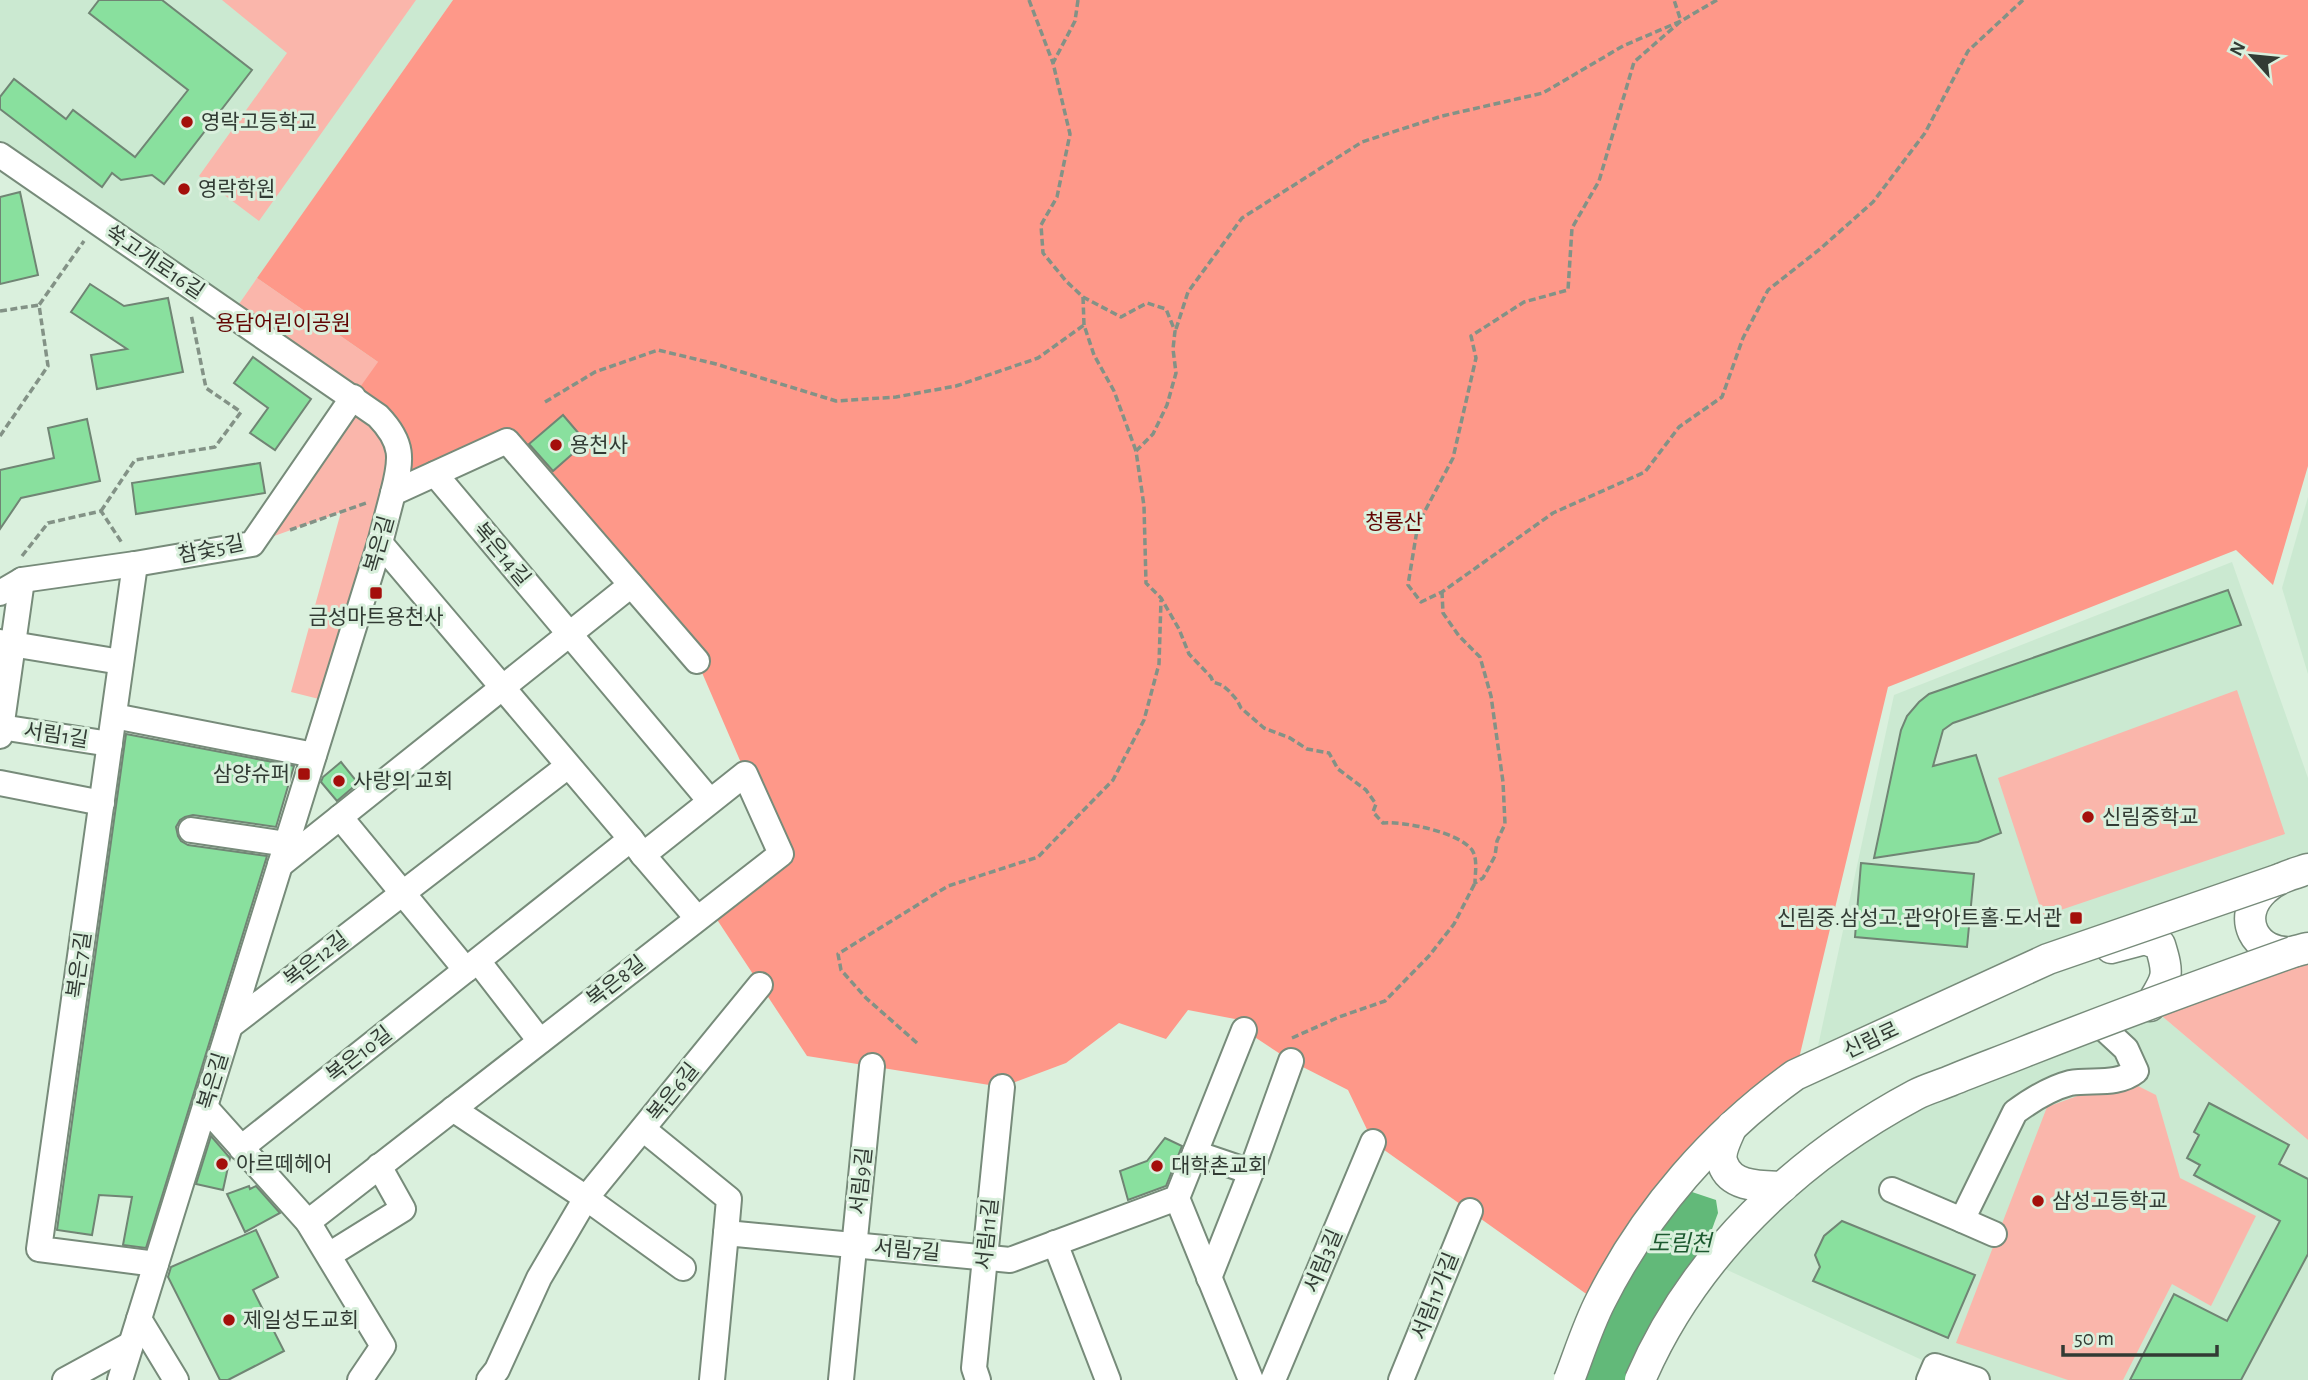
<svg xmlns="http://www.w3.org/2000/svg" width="2308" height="1380" viewBox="0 0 2308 1380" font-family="'Alegreya Sans','Noto Sans KR',sans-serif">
	<rect width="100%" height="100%" fill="#daf0dd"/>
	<g fill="#cbe9d1">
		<path d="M0,0h453l-221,314 -232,-159z"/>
		<path d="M2308,497v177l-26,-86z"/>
		<path d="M2232,562l76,216v77l-258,87 -232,104 76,-351z"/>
		<path d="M2150,1006l158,134v240h-331l-42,-14 -225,-104 143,-129z"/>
	</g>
	<g fill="#fab6ab">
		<path d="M222,0h194l-157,221 -60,-45 88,-123z"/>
		<path d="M257,278l121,84 19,77 -66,263 -40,-10 50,-180 -89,32 101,-147 -121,-83z"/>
		<path d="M2237,690l48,144 -242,82 -45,-138z"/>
		<path d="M2308,948v192l-158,-134z"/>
		<path d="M2124,1079l32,16 24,83 76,38 -45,90 -39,-22 -49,96h-55l-112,-37 91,-236z"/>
	</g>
	<path fill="#fe9889" d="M453,0h1855v466l-35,119 -37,-35 -348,137 -93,388 -37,26 -159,202 -226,-161 -25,-52 -57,-29 -47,-31 -9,-11 -47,-9 -22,29 -47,-16 -53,40 -64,24 -195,-31 -97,-147 70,-56 -83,-192 -190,-220 -114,52 7,-39 -47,-57 25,-35 -121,-84z"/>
	<path fill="#62b979" d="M1692,1192l24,8 2,13 -16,43 -73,124h-50l25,-70 71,-101z"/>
	<g fill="#89e09e" stroke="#708574" stroke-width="2">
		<path d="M99,0h63l90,70 -88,114 -12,-9 -31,5 -9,-7 -10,14 -102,-78v-12l14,-18 52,40 7,-9 62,47 53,-67 -99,-77z"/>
		<path d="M20,192l18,83 -38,9v-87z"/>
		<path d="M90,284l34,22 44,-8 15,74 -86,17 -6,-34 36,-6 -56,-37z"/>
		<path d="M253,357l58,42 -36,51 -25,-17 18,-25 -34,-25z"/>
		<path d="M563,415l23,27 -33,29 -24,-27z"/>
		<path d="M87,419l13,62 -79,17 -21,31v-59l54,-12 -6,-30z"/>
		<path d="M260,463l5,30 -129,21 -4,-31z"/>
		<path d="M2228,590l13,35 -288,98 -10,7 -10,36 43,-11 25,78 -23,9 -104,16 27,-128 6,-14 12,-14 10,-8z"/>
		<path d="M126,734l168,32 -18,61 -83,-12 -8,2 -5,3 -4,7 2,9 3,5 7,4 79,11 -121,392 -23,-3 9,-48 -33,-2 -7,40 -35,-5z"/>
		<path d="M341,762l17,21 -21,18 -16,-19 2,-5z"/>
		<path d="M1861,863l113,11 -7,73 -112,-10z"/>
		<path d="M2209,1103l80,42 -10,19 29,15v75l-67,126h-111l44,-86 53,27 53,-100 -86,-46 6,-10 -13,-7 12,-23 -5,-3z"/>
		<path d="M211,1136l19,22 -7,32 -27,-6z"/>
		<path d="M1165,1138l17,8 -16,40 -38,14 -8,-29 27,-10z"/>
		<path d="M249,1186l1,3 6,-3 24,27 -35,19 -18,-38z"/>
		<path d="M1842,1221l133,54 -27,63 -135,-57 7,-14 -5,-12 9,-19z"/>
		<path d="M256,1230l22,47 -25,13 31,61 -56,29h-8l-52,-103 3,-10z"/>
	</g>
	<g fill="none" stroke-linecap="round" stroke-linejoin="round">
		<g stroke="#778b7a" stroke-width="28">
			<g id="minor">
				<path d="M0,155l378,261c26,27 24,43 15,77"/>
				<path d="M435,474l275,327"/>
				<path d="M380,543l251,296"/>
				<path d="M135,564l-96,685 117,15"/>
				<path d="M0,593l22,-13 113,-16 117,-20 101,-147"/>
				<path d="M0,642l121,20"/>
				<path d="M114,716l200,39"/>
				<path d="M1,727l109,17"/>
				<path d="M0,736l22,-156"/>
				<path d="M0,783l102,20"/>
				<path d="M340,817l126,153"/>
				<path d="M191,830l96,14"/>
				<path d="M643,855l54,63"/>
				<path d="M280,865l351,-280"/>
				<path d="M478,961l62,80"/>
				<path d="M230,1026l338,-260"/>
				<path d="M205,1107l103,115 473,-368 -36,-80 -102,81 -12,-16 -390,309"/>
				<path d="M453,1109l133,89 97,70"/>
				<path d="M643,1129l86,70 -3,34"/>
				<path d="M1195,1153l56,19"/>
				<path d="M1892,1190l70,30 53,-108c15,-11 36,-24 55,-29 22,-4 47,3 66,-12l-10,-22 -27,-25"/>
				<path d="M1177,1198l74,182"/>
				<path d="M1962,1220l32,14"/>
				<path d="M308,1222l75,124 -23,34"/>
				<path d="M1055,1243l53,137"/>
				<path d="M329,1255l74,-46 -24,-43"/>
				<path d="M1209,1278l42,-106 40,-111"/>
				<path d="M139,1319l37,61"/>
				<path d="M65,1380l66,-36"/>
				<path d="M120,1380l260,-837 13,-50 114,-52 190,220"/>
				<path d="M489,1380l8,-10 42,-92 47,-80 174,-213"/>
				<path d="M712,1380l14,-147 284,27 167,-62 67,-168"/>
				<path d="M841,1380l31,-314"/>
				<path d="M978,1380l-4,-12 28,-281"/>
				<path d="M1273,1380l100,-238"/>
				<path d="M1401,1380l69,-169"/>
				<path d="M1929,1380l6,-14 42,14"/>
			</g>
		</g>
		<g stroke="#778b7a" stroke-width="33">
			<g id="major">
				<path d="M2308,869c-15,5 -32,9 -44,21 -29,27 -9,65 28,62 5,-1 11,-3 16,-4"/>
				<path d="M2111,948l34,-9 15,6c10,32 7,33 -10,61"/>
			</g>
		</g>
		<g stroke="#839286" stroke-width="3.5" stroke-dasharray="7 3.5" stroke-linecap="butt">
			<path d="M1029,0l24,63"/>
			<path d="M1078,0l-3,21 -22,42 17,71 -13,63 -16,28 2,28 23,28 17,16 38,20 26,-14 19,6 9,22 -2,18 3,24 -9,32 -14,29 -17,17 8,55 2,77 15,15 18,31 10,25 22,23 2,5 9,3 7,6 8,9 4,8 23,20 26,10 17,11 22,4 9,16 28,21 10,14 -3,8 10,11c20,-2 76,9 89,27 6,9 3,23 3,33l8,-5 12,-22 2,-15 8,-17 -2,-42 -12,-86 -11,-39 -21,-21 -16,-23 -1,-21"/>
			<path d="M1717,0l-36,21 -47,41 -35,119 -27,47 -4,62 -44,12 -53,34 5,22 -23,100 -35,66 -10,61 13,17 21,-10 111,-79 92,-41 34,-45 43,-30 21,-59 25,-48 52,-41 53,-47 52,-69 43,-82 55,-51"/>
			<path d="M1083,297l1,28 10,30 20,36 22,60"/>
			<path d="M0,311l39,-6"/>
			<path d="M1176,329l12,-37 54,-74 120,-76 80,-26 101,-23 80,-47 58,-25 -7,-21"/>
			<path d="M545,402l50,-30 63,-22 58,14 120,37 60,-4 60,-11 82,-28 46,-33"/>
			<path d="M0,436l48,-70 -9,-61 45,-64"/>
			<path d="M101,511l34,-51 80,-13 26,-35 -35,-24 -15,-74"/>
			<path d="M290,530l79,-28"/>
			<path d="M22,556l26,-33 53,-12 21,32"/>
			<path d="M1292,1038l47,-21 46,-16 44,-45 25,-32 21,-41"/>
			<path d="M917,1043l-51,-45 -25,-28 -3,-16 110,-68 90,-29 75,-77 31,-60 15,-56 2,-64"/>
		</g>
		<use href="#minor" stroke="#fff" stroke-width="24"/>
		<use href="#major" stroke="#fff" stroke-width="30"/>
		<g stroke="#778b7a" stroke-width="33" stroke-linecap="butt">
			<g id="major-bridge">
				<path d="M1732,1126c-4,10 -14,27 -9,38 8,24 40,22 60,23"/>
				<path d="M1569,1380c10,-26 19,-55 32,-80 45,-89 113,-167 194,-225l253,-116 232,-80"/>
				<path d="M1640,1380c53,-124 157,-222 275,-285 11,-6 23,-9 35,-14 24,-10 49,-19 74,-29 89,-35 179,-68 269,-100"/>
			</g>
		</g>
		<use href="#major-bridge" stroke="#fff" stroke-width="30"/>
	</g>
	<g fill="#a40f0b" stroke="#daf0dd" stroke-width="2.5">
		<circle cx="187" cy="122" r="7"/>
		<circle cx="184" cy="189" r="7"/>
		<circle cx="556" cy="445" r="7"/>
		<rect x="369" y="586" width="14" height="14" rx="3.5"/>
		<rect x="297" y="767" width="14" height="14" rx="3.5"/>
		<circle cx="339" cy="781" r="7"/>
		<circle cx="2088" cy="817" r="7"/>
		<rect x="2069" y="911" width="14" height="14" rx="3.5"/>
		<circle cx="222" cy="1164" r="7"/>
		<circle cx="1157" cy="1166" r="7"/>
		<circle cx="2038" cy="1201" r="7"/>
		<circle cx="229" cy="1320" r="7"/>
	</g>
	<g text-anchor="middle" stroke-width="6" stroke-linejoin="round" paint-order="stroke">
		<g font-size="21" fill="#323b34" stroke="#daf0dd" text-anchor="start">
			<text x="201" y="129">영락고등학교</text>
			<text x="198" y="196">영락학원</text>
			<text x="570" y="452">용천사</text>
			<text x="376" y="624" text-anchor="middle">금성마트용천사</text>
			<text x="290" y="781" text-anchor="end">삼양슈퍼</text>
			<text x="353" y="788">사랑의 교회</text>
			<text x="2102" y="824">신림중학교</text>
			<text x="2062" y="925" text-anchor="end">신림중.삼성고.관악아트홀·도서관</text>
			<text x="236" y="1171">아르떼헤어</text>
			<text x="1171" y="1173">대학촌교회</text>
			<text x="2052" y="1208">삼성고등학교</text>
			<text x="243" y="1327">제일성도교회</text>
		</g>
		<g font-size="21" fill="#323b34" stroke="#daf0dd">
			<text transform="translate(155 262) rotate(34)" y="7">쑥고개로16길</text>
			<text transform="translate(379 544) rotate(-74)" y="7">복은길</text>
			<text transform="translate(211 549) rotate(-12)" y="7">참숯5길</text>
			<text transform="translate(502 554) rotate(50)" y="7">복은14길</text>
			<text transform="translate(56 735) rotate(9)" y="7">서림1길</text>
			<text transform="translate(316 959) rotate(-38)" y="7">복은12길</text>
			<text transform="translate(79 965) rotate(-82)" y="7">복은7길</text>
			<text transform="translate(616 981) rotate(-38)" y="7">복은8길</text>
			<text transform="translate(1871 1040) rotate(-25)" y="7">신림로</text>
			<text transform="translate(359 1054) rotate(-38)" y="7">복은10길</text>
			<text transform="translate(213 1081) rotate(-73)" y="7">복은길</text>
			<text transform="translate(673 1092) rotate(-51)" y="7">복은6길</text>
			<text transform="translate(861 1181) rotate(-84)" y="7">서림9길</text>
			<text transform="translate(987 1234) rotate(-84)" y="7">서림11길</text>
			<text transform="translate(907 1250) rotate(5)" y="7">서림7길</text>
			<text transform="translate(1323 1261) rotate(-67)" y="7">서림3길</text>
			<text transform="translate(1435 1296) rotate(-68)" y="7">서림11가길</text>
		</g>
		<g font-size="21" fill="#620503" stroke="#daf0dd">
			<text x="283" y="330">용담어린이공원</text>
			<text x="1394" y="529">청룡산</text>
		</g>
		<g font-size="23" font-style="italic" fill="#1d5a30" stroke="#daf0dd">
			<text x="1680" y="1251">도림천</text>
		</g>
	</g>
	<g transform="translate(2252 56) rotate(297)" stroke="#daf0dd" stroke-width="5" paint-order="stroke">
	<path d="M0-5L12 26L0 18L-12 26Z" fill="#323b34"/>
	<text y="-10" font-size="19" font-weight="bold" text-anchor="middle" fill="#323b34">N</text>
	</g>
	<path d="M2063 1345v10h154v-10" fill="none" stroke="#323b34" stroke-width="3.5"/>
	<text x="2074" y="1345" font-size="21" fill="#323b34" stroke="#daf0dd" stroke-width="5" paint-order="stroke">50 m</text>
</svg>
